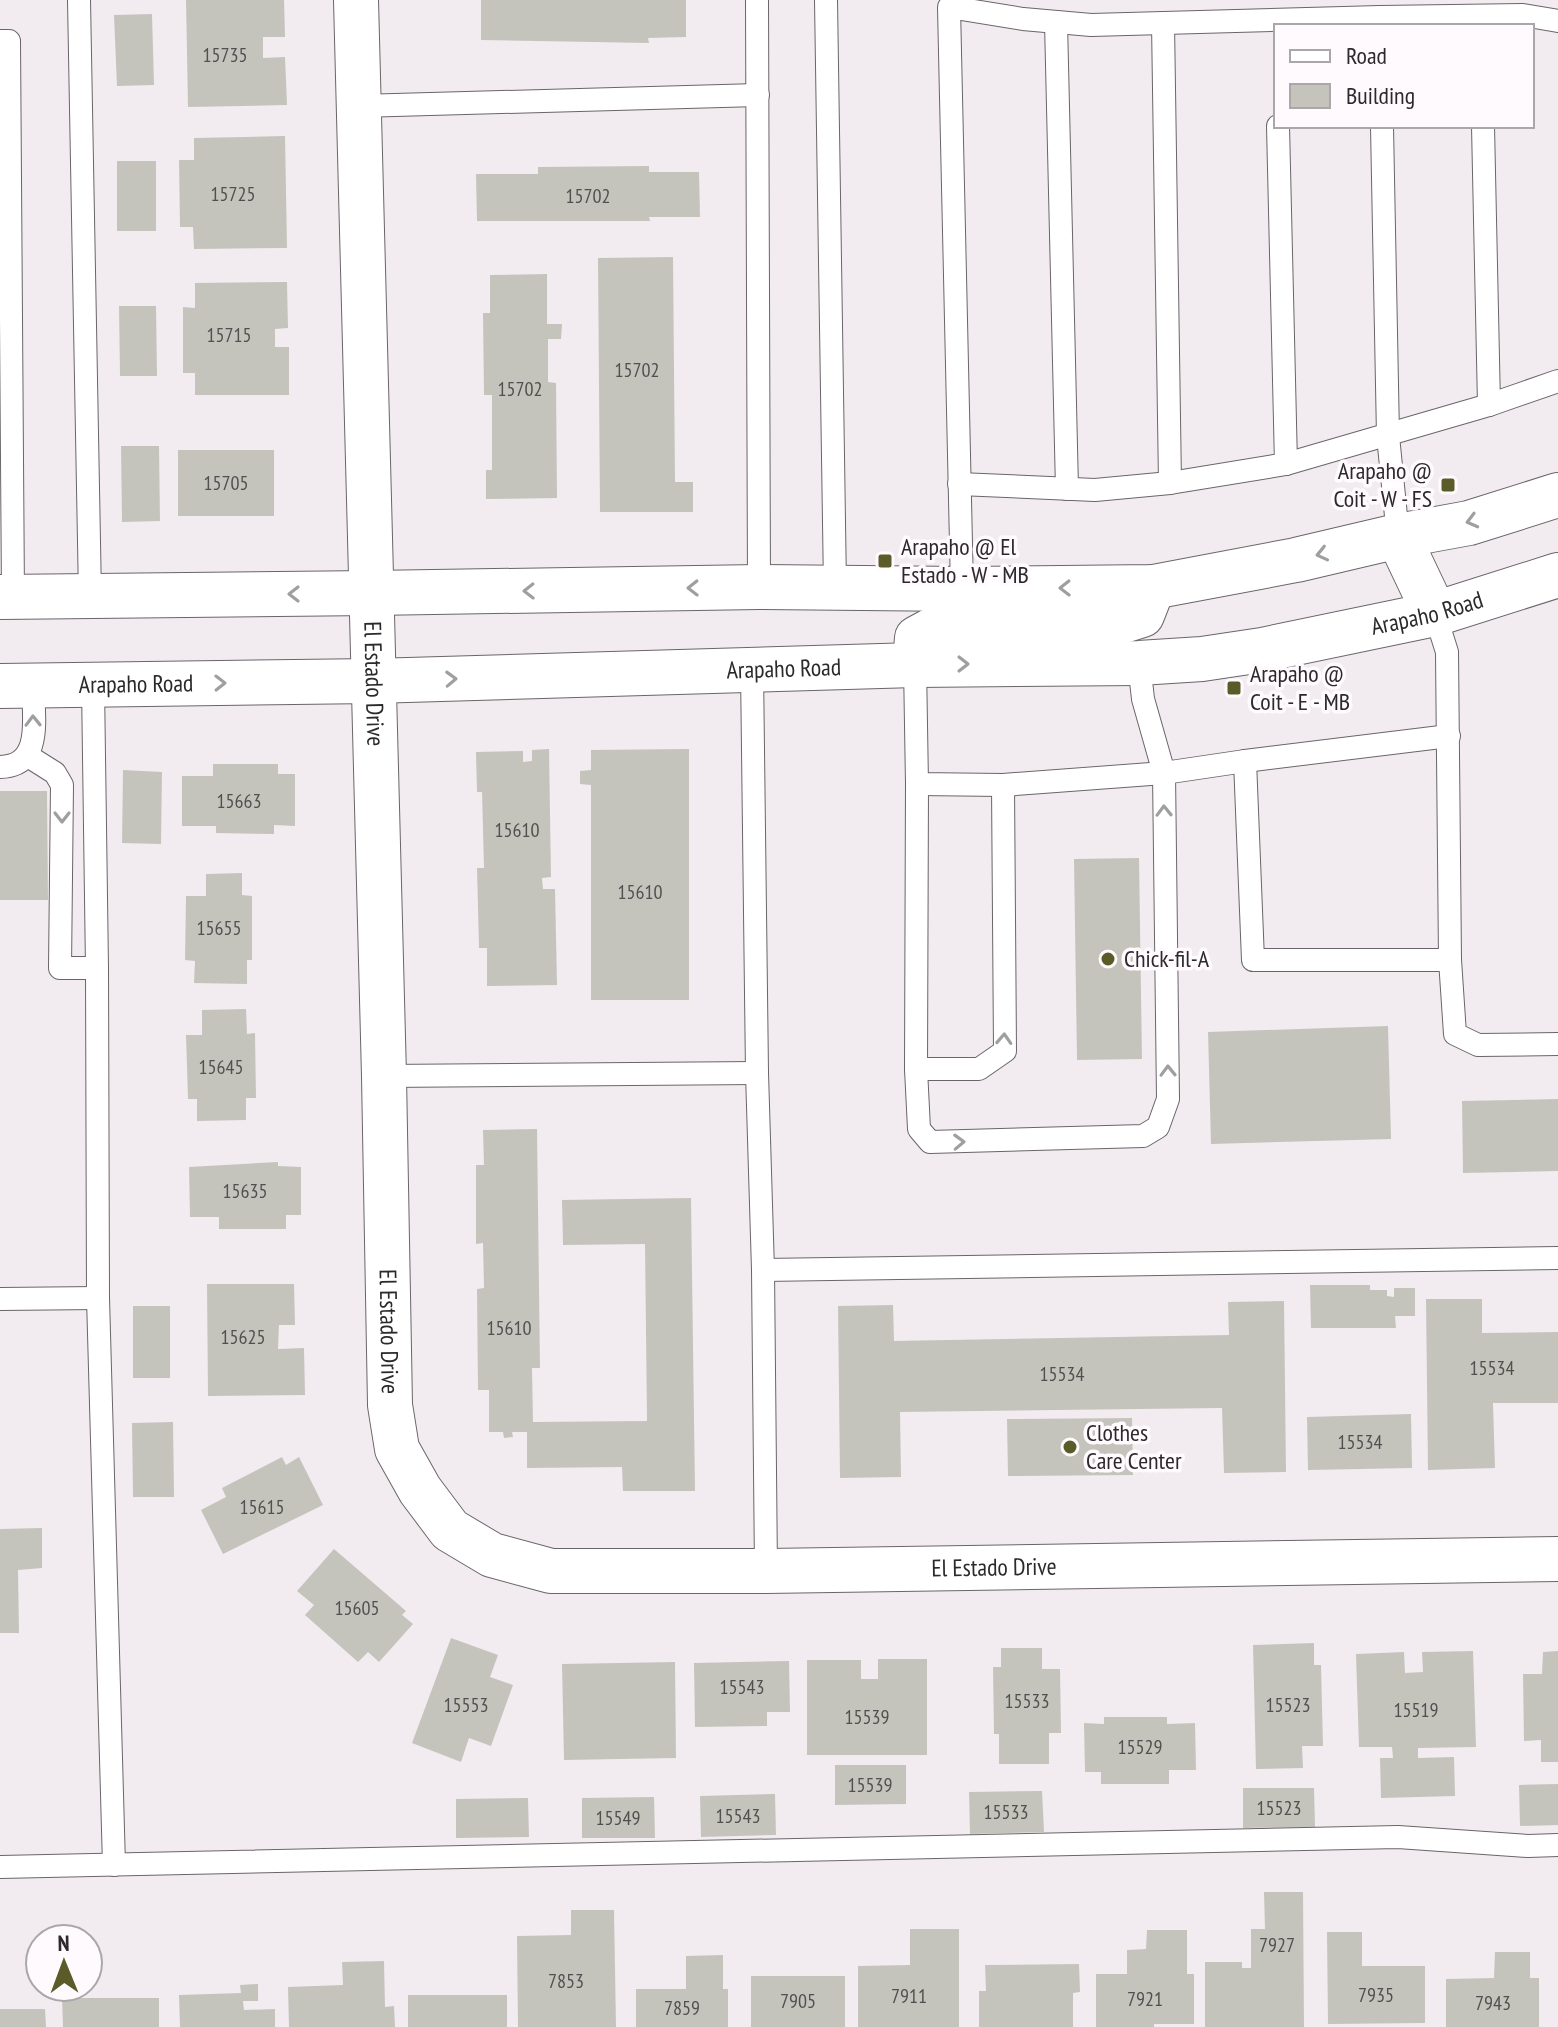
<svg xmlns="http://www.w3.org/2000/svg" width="1558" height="2027" viewBox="0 0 1558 2027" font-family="'PT Sans Narrow',sans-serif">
	<rect width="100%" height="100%" fill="#f2ecf1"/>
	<g fill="#c4c4bd">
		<path d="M186,0h98l1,37h-22v21l22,-1 2,48 -99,2z"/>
		<path d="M481,0h205v37l-38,1 1,5 -168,-3z"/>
		<path d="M152,14l2,71 -37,1 -3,-71z"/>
		<path d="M285,136l2,112 -93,1 -1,-22h-13l-1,-67h15v-22z"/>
		<rect x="117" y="161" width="39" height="70"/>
		<path d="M649,166v6h50l1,45h-51l1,4h-173l-1,-47h62v-7z"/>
		<path d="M673,257l2,225h18v30h-93l-2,-254z"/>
		<path d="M547,274v50h15l-1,15h-13v43l8,1 1,115 -71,1v-29h6v-75h-8l-1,-82h7v-38z"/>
		<path d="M287,282l1,46 -13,1v18h14v48h-94v-22h-12v-66l12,1v-25z"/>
		<path d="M119,306h37l1,70h-37z"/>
		<path d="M121,446h38l1,75 -38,1z"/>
		<rect x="178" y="450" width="96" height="66"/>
		<path d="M549,749l2,128 -9,1 1,11h12l2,96 -70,1v-38h-8l-2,-80h7l-2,-76h-5l-1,-40 47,-1v11l9,-1v-11z"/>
		<path d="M689,749v251h-98v-215l-11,-1v-13l11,-1v-20z"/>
		<path d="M213,764h65v10h17v52l-21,-1v9l-58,-1v-7h-34v-50h31z"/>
		<path d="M123,770l39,2 -1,72 -39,-1z"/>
		<path d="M0,791h47l1,109h-48z"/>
		<path d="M1139,858l3,201 -65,1 -3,-201z"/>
		<path d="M242,873v22l10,1v64h-5v24l-53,-1 1,-22 -10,-1 1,-64h20v-22z"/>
		<path d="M246,1009l1,25 8,-1 1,65h-10v22l-49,1v-22h-9l-2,-64h16v-25z"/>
		<path d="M1388,1026l3,113 -180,5 -3,-112z"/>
		<path d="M1558,1099v72l-95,2 -1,-72z"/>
		<path d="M537,1129l3,239h-8l1,54 114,-1 -2,-177 -82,1 -1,-45 129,-2 4,293h-72l-1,-24 -95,1v-36h-15l1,5 -9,1 -1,-6h-14v-42h-11l-1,-101 7,-1 -1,-45 -7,1v-79h8l-1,-35z"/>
		<path d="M278,1162v4l23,1v48h-15v14h-67v-12h-29l-1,-50z"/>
		<path d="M207,1284h87l1,41h-16l-1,24 26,-1 1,47 -97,1z"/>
		<path d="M1310,1285h60v5h17v6l7,1v-9h21v28h-20l1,12h-85z"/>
		<path d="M1426,1299h56v34l76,-1v71h-65l2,65 -67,2z"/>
		<path d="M1284,1301l2,171 -62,1 -2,-65 -322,4 1,65 -61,1 -2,-172 55,-1 1,36 335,-6 -1,-33z"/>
		<rect x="133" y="1306" width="37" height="72"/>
		<path d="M1411,1414l1,54 -104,2 -1,-53z"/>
		<path d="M1132,1418l1,57 -125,1 -1,-57z"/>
		<path d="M173,1422l1,75h-41l-1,-74z"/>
		<path d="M282,1457l4,8 13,-8 24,48 -100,49 -22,-44 25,-13 -4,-9z"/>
		<path d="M42,1528v40l-24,2 1,63h-19v-104z"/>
		<path d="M334,1549l72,62 -4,4 11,9 -34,38 -11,-10 -10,10 -53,-47 9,-10 -17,-14z"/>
		<path d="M451,1638l47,17 -8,22 23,8 -22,61 -22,-8 -8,24 -49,-19z"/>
		<path d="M1314,1643v22h7l2,81h-21l1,22 -47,1 -3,-124z"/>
		<path d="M1001,1648h41v21h18l1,64h-12v31h-50v-30h-5l-1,-67h8z"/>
		<path d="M1473,1651l3,96 -58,1v10l36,-1 1,39 -74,2 -1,-40h13l-1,-11h-33l-3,-93 48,-2 1,21 18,-1 -1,-20z"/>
		<path d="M1558,1651v111h-17v-22l-17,1 -1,-67h19l1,-22z"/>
		<path d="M878,1659h49v96h-120v-95h54v19h17z"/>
		<path d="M789,1661l1,51h-23v14l-72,1 -1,-64z"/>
		<path d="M675,1662l1,96 -112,2 -2,-96z"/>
		<path d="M1104,1717h63v7l28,-1 1,47h-27v14h-68v-12h-16l-1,-49 20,1z"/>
		<path d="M835,1765h71v39l-71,1z"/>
		<path d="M1558,1784v41l-38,1 -1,-41z"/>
		<path d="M1243,1788h71l1,39 -72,1z"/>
		<path d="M1042,1791l2,41 -74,2 -1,-42z"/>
		<path d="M775,1794l1,41 -75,2 -1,-41z"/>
		<path d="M654,1797l1,41h-73v-40z"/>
		<path d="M528,1798l1,39 -73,1v-39z"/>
		<path d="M1264,1892h39l1,135h-99v-65h37v6h9v-39h14z"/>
		<path d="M571,1910h43l2,117h-98l-1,-91 54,-1z"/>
		<path d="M910,1929h49v98h-101v-61l52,-1z"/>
		<path d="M1147,1930h40v44h7v50h-40v3h-58v-53h31v-24l19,-1z"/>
		<path d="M1327,1932h35v34h63v57l-97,1z"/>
		<path d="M1495,1952h35v26h9v49h-93v-48l48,-1z"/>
		<path d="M723,1955v34h5v38h-92v-38h50v-33z"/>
		<path d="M384,1961l1,46 9,-1 1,21h-106l-1,-40 55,-2 -1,-23z"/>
		<path d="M1079,1964l1,28 -7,1v34h-94v-36h7l-1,-26z"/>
		<rect x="751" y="1976" width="94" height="51"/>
		<path d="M258,1984v17h-15l1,9 31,-1v18h-95l-1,-32 62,-2 -1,-8z"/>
		<rect x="408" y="1995" width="99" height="32"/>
		<path d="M62,1998h97v29h-96z"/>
		<path d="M0,2009h45l1,18h-46z"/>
	</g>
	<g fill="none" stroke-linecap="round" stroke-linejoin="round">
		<g stroke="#6a6569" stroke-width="24">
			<g id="lane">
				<path d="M79,0l11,596"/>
				<path d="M757,0l2,587"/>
				<path d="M826,0l9,587"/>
				<path d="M1056,22l11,467"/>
				<path d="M1163,23l7,460"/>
				<path d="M1380,26v-9l143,-2 35,6"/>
				<path d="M0,41h9l4,556"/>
				<path d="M359,106l399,-11"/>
				<path d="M1278,126l8,338"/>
				<path d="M1382,126l6,310 10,100"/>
				<path d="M1483,126l6,279"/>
				<path d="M959,484l136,6 75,-7 116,-19 203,-59 69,-24"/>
				<path d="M962,589l-13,-582 74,12 68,6 289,-8"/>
				<path d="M1435,614l12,38 3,308 5,74 23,11 80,-1"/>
				<path d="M915,665l2,119 86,1 161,-12 81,-12 204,-25"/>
				<path d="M752,669l5,404 6,197 3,301"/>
				<path d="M93,685l4,283 1,330 16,567"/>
				<path d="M28,756l27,17 7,12 -2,183h37"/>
				<path d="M1245,761l8,199h197"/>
				<path d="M0,767c44,-1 33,-51 33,-81"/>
				<path d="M917,784l-1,285 3,60 11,13 213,-6 15,-9 10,-28 -4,-326 -21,-74 -4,-36"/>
				<path d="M916,1069h63l26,-18 -2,-266"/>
				<path d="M384,1076l373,-3"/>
				<path d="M763,1270l795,-12"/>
				<path d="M0,1299l98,-1"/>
				<path d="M0,1867l1398,-30 130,9 30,-1"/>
			</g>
		</g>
		<g stroke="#6a6569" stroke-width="46">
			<g id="street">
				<path id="s1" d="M356,0l28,1076 6,329 7,44 23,41 30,40 42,25 59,16h215l792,-12"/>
			</g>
		</g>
		<g stroke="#6a6569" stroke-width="46">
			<g id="secondary">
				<path d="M1398,536l37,78"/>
				<path d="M0,597l372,-4 387,-6 203,2 191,-2 143,-27 102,-24 71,-13 89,-28"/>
				<path d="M915,665l2,-27 13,-7 17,-4h157l38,-12 11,-28"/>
				<path id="s2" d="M0,686l373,-5 542,-16 224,-2 63,-4 60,-9 173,-36 123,-39"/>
			</g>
		</g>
		<use href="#lane" stroke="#fff" stroke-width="22"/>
		<use href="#street" stroke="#fff" stroke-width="44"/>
		<use href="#secondary" stroke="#fff" stroke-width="44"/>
	</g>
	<defs><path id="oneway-chevron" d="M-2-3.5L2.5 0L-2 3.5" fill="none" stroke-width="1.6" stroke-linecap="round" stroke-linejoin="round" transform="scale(2)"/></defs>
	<g stroke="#a09fa0">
		<use href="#oneway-chevron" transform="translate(1472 521) rotate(165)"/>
		<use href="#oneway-chevron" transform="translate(1322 554) rotate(167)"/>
		<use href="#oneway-chevron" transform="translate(693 588) rotate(179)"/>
		<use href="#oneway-chevron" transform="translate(1065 588) rotate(179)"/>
		<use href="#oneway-chevron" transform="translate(529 591) rotate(179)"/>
		<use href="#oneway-chevron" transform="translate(294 594) rotate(180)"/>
		<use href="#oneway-chevron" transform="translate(963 664)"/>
		<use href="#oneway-chevron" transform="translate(451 679) rotate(-2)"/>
		<use href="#oneway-chevron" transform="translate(220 683) rotate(-1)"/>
		<use href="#oneway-chevron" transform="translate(33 721) rotate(-91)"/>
		<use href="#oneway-chevron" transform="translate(1164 811) rotate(-91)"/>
		<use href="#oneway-chevron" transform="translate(62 817) rotate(90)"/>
		<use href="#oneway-chevron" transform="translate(1004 1039) rotate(-87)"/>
		<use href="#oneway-chevron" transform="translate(1168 1071) rotate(-91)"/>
		<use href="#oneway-chevron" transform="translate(959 1142) rotate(-2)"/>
	</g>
	<g fill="#5a5b28" stroke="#fffafe" stroke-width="3">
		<rect x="1440" y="477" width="16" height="16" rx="4"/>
		<rect x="877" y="553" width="16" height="16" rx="4"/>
		<rect x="1226" y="680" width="16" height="16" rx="4"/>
		<circle cx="1108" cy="959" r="8"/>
		<circle cx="1070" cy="1447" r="8"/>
	</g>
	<g text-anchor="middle" stroke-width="7" stroke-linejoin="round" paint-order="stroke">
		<g font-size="20" fill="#515050">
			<text x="225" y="62">15735</text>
			<text x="233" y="201">15725</text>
			<text x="588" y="203">15702</text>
			<text x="229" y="342">15715</text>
			<text x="637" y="377">15702</text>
			<text x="520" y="396">15702</text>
			<text x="226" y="490">15705</text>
			<text x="239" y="808">15663</text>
			<text x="517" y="837">15610</text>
			<text x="640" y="899">15610</text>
			<text x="219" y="935">15655</text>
			<text x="221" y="1074">15645</text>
			<text x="245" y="1198">15635</text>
			<text x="509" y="1335">15610</text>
			<text x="243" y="1344">15625</text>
			<text x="1492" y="1375">15534</text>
			<text x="1062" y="1381">15534</text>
			<text x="1360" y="1449">15534</text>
			<text x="262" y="1514">15615</text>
			<text x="357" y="1615">15605</text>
			<text x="742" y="1694">15543</text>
			<text x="1027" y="1708">15533</text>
			<text x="466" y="1712">15553</text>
			<text x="1288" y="1712">15523</text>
			<text x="1416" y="1717">15519</text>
			<text x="867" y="1724">15539</text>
			<text x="1140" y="1754">15529</text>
			<text x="870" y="1792">15539</text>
			<text x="1279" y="1815">15523</text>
			<text x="1006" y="1819">15533</text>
			<text x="738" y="1823">15543</text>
			<text x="618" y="1825">15549</text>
			<text x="1277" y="1952">7927</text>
			<text x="566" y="1988">7853</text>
			<text x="1376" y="2002">7935</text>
			<text x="909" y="2003">7911</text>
			<text x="1145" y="2006">7921</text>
			<text x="798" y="2008">7905</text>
			<text x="1493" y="2010">7943</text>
			<text x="682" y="2015">7859</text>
		</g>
		<g font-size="24" fill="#2b292b" stroke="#fffafe" text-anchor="start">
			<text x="1432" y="479" text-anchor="end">Arapaho @<tspan x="1432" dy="28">Coit - W - FS</tspan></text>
			<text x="901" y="555">Arapaho @ El<tspan x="901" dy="28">Estado - W - MB</tspan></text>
			<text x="1250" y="682">Arapaho @<tspan x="1250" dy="28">Coit - E - MB</tspan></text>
			<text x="1124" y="967">Chick-fil-A</text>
			<text x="1086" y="1441">Clothes<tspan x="1086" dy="28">Care Center</tspan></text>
		</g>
		<g font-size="24" fill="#2b292b" stroke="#fffafe">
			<text dy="8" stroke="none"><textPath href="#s2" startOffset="1432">Arapaho Road</textPath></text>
			<text dy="8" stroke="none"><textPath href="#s2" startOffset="784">Arapaho Road</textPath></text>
			<text dy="8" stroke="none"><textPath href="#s2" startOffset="136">Arapaho Road</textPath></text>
			<text dy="8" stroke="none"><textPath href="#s1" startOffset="684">El Estado Drive</textPath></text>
			<text dy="8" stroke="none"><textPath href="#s1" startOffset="1332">El Estado Drive</textPath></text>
			<text dy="8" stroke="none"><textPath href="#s1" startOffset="2100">El Estado Drive</textPath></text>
		</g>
	</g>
	<rect x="1274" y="24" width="260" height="104" fill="#fffafe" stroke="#aaa6aa" stroke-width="2"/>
	<rect x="1290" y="50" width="40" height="12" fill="#ffffff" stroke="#aaa6aa" stroke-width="2"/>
	<text x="1346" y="64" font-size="24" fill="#2b292b">Road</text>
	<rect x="1290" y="84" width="40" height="24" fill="#c4c4bd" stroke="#aaa6aa" stroke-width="2"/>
	<text x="1346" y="104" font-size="24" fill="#2b292b">Building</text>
	<g transform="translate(64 1963) rotate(359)"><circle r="38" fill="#fffafe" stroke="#aaa6aa" stroke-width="2"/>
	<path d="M0-6L14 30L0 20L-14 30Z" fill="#5a5b28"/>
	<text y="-12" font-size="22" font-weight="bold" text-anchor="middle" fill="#2b292b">N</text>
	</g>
</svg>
